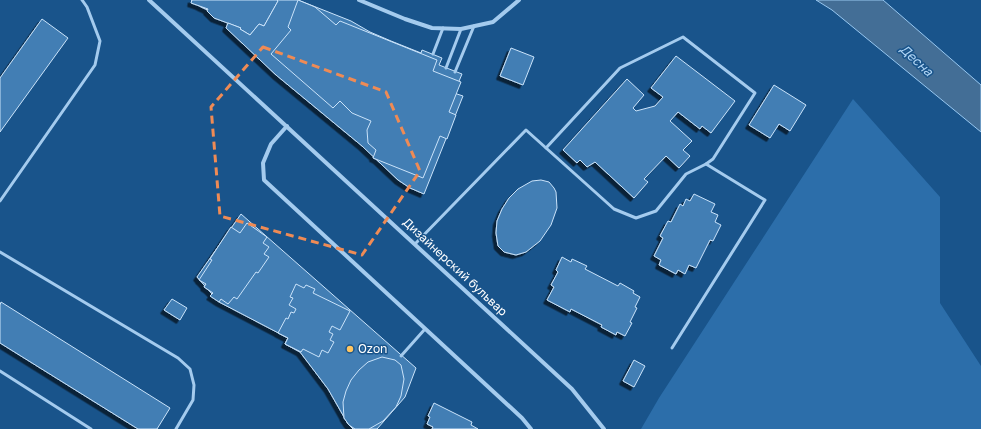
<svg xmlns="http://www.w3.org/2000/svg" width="981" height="429" viewBox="0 0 981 429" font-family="'Golos Text',sans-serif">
	<defs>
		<filter id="shadow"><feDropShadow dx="-3.5" dy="3.5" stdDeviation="0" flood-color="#0009"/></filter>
	</defs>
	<rect width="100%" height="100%" fill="#19548b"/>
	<path fill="#2c6eaa" d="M853,99l87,98v106l41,63v63h-340l18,-31z"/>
	<path fill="#436e96" stroke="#97c7f0" d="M816,0h67l98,85v47l-149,-122z"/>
	<g fill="#427eb4" stroke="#cae3fa" filter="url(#shadow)">
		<path d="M191,0h60l-2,5 -5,6 -14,4 -18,-3 -11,-5z"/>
		<path d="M192,0h85l1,1 -14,25 -5,-2 -9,11 -10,-6 1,-1 -27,-10 -7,-7 1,-2 -17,-6z"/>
		<path d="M277,0h21l53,21 19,11 21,9 30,12 1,-3 20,8 -3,7 23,9 -8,19 9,3 -39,98 -14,-6 -12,-8 -36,-34 -86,-71 -50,-47 2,-5 13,5 -1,1 10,6 9,-11 5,2 14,-25z"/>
		<path d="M298,0l17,7 21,18 4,-4 97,39 -4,11 28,11 -12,30 7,3 -9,24 -7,-3 -17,42 -50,-20 3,-8 -8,-7 -1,-13 4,-9 -19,-8 -12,-12 -7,7 -62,-54 20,-24 -3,-3z"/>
		<path d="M42,19l26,19 -68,94v-54z"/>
		<path d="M511,48l23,9 -11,28 -23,-9z"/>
		<path d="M676,56l59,45 -24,32 -9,-7 -2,3 -22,-17 -8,9 22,20 -9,9 7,6 -11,12 -13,-12 -22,23 4,3 -14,16 -39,-36 -8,5 -7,-7 -3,3 -14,-13 64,-71 17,16 -11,13 3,3 19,-5 8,-9 -12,-9z"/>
		<path d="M774,85l32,20 -16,26 -11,-7 -9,14 -21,-13z"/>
		<path d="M541,180l8,2 5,6 2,4 1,16 -6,17 -11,16 -14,11 -10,3 -12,-3 -6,-6 -2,-13 1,-12 5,-12 7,-11 9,-9 14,-8z"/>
		<path d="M694,194l21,10 -4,8 7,3 -3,7 6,3 -8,16 -3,-1 -14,28 -7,-3 -4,9 -7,-4 -2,4 -17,-9 2,-5 -7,-4 9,-18 -3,-2 8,-15 3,1 9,-18 3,2 3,-7 4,2z"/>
		<path d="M241,214l175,154 -11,29 -28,32h-24l-5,-5 -20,-35 -28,-37 -15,-8 3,-6 -69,-36 -22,-25z"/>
		<path d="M247,223l20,14 -4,6 6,4 -5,7 5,3 -11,16 -2,-1 -19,27 -3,-2 -6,7 -7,-5 -2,3 -9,-6 3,-3 -9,-6 2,-3 -7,-4 13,-20 -2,-1 21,-32 9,6z"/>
		<path d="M562,257l9,5 1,-3 15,7 -2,3 33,17 2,-3 14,8 -1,2 7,4 -5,10 2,1 -7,14 2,1 -7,13 -8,-4 -1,3 -15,-8 1,-2 -31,-16 -1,3 -23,-12 7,-13 -3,-2 7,-13 -2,-2z"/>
		<path d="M296,284l8,4 2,-3 9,4 -2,4 37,18 -10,19 -8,-4 -3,6 4,2 -3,6 4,2 -6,11 -6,-3 -3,7 -16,-8 -2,3 -16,-8 3,-6 -10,-5 8,-15 2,1 3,-7 3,1 2,-4 -7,-4 4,-7 -3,-1z"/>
		<path d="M172,299l15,9 -7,12 -16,-10z"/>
		<path d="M1,302l169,106 -13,21h-19l-138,-86v-38z"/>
		<path d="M382,357l13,3 6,5 3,14 -3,17 -5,11 -13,14 -14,8h-14l-6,-4 -5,-7 -1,-16 3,-11 5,-11 8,-10 9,-8z"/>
		<path d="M634,360l11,6 -11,21 -11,-6z"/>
		<path d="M434,403l38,19 -1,3 7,4h-46l1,-2 -6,-3 3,-7 -2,-1z"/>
	</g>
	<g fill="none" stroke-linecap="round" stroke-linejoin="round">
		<g stroke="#a4cbee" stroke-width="3">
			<path d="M433,54l10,-26"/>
			<path d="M446,68l15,-39"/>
			<path d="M455,72l19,-46"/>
			<path d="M546,148l74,-80 63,-31 72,56 -42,66 -7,5"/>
			<path d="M0,201l95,-136 5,-24 -13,-34 -5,-7"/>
			<path d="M415,244l111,-114 88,79 22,9 20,-7 30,-37 20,-10 59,36 -93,148"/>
			<path d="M0,252l178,106 12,11 4,16 -1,15 -17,29"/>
			<path d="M401,356l24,-27"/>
			<path d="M0,371l91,58"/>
		</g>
		<g stroke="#a4cbee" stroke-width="4">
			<path d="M149,0l423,389 32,40"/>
			<path d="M359,0l46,19 27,9 29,1 32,-7 26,-22"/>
			<path d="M287,126l-16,18 -8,19 1,17 258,238 9,11"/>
		</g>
	</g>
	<path fill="none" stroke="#ef8b55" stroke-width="3" stroke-dasharray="8 5" stroke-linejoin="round" d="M263,47l123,45 34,79 -58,84 -142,-39 -9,-109z"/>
	<circle fill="#ffc561" stroke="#19548b" stroke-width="1.5" cx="350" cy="349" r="4"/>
	<g text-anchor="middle" stroke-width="3" stroke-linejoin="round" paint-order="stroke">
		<g font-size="12" fill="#fff" stroke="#19548b">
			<text transform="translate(455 267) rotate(43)" y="4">Дизайнерский бульвар</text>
		</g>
		<g font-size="12" fill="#fff" stroke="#19548b" text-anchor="start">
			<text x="358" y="353">Ozon</text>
		</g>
		<g font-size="13" font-style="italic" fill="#b0d5f5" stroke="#19548b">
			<text transform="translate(917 60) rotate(43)" y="5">Десна</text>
		</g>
	</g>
</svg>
